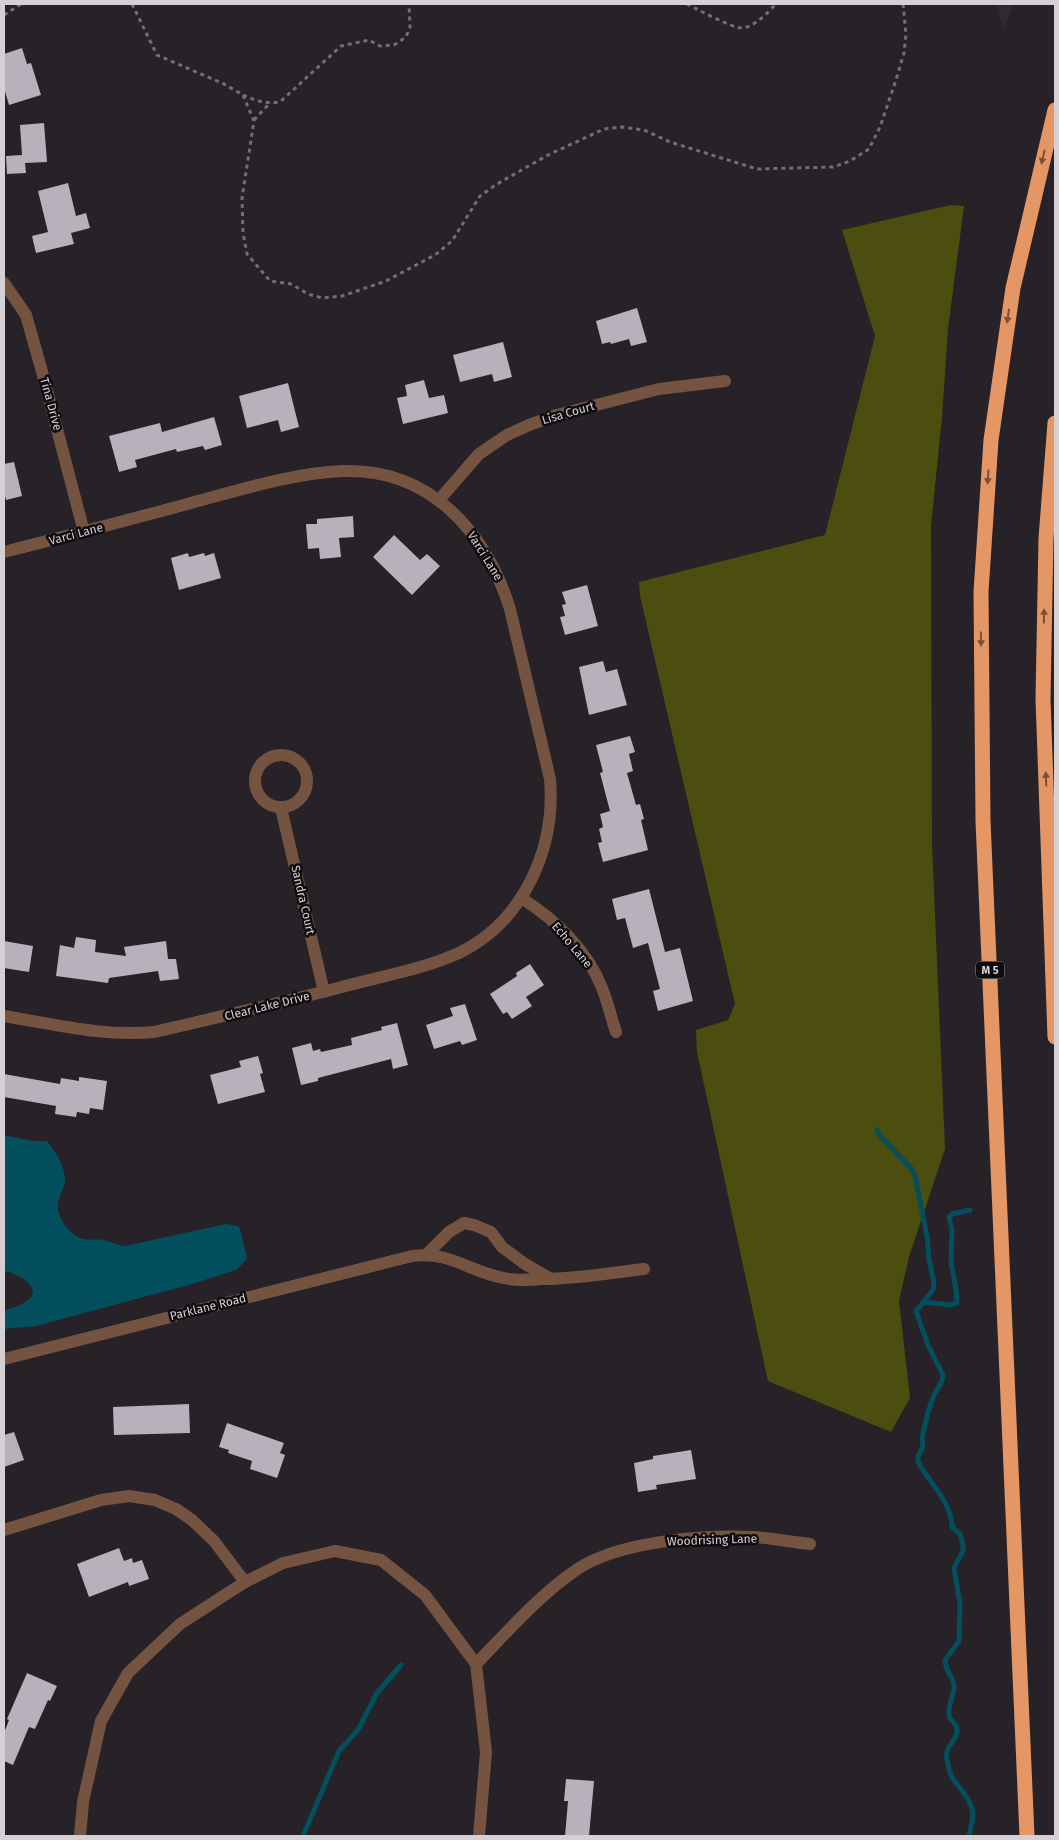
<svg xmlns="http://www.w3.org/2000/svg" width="1059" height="1840" viewBox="0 0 1059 1840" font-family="'Fira Sans',sans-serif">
	<rect width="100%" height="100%" fill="#272128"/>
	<path fill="#322833" d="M997,4h17l-11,25z"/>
	<path fill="#4c4e0f" d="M951,205l13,1 -16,123 -6,88 -11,109 1,318 13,305 -36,108 -10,44 11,97 -19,34 -123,-51 -71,-329 -1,-22 32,-10 7,-16 -95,-408 -1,-14 186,-47 50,-199 -33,-106z"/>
	<path fill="#044f5e" d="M4,1135l28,6h15c9,12 17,23 18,38 1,9 -7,16 -7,25 -1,15 11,31 26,35 7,2 15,-1 23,2 6,1 11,5 18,5l101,-22 12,2 2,3 7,28 -1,3 -10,10 -44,14 -156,42 -32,3v-18c8,-3 25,-8 28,-16 6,-12 -20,-23 -28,-24z"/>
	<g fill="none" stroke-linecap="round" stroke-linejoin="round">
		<g stroke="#044f5e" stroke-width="5">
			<path d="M877,1130l3,6 32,33 3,7 12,60 2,23 5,24 -1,7 -17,21 12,34 15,30 -1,6 -8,14 -6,17 -6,26 1,9 -5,9v6c11,20 34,41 34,65l8,7 3,11v6l-9,17 6,36 -1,37 -14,19c0,10 8,17 9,25 1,10 -7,21 -5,30 1,7 10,9 8,17 -2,11 -13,15 -10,27 1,6 2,13 5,18 7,12 20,22 21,37 0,7 -3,15 -4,22"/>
			<path d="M924,1302l26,3 7,-2 -1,-14 -5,-27 1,-33 -3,-12 3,-3 18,-4"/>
			<path d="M303,1836l36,-85 19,-21 19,-37 24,-28"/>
		</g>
	</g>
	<g fill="#b6b1bb">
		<path d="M22,48l5,16 4,-1 10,32 -32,10 -5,-17v-34z"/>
		<path d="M44,123l3,39 -22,1 1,10 -19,1 -1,-18 16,-1 -2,-30z"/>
		<path d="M68,183l8,33 10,-3 4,15 -19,5 3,11 -38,9 -4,-17 16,-4 -10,-41z"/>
		<path d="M637,308l10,34 -16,4 -2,-7 -18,5 -1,-2 -8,2 -6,-23z"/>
		<path d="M503,342l9,35 -18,5 -2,-8 -32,8 -7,-27z"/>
		<path d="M424,380l5,18 15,-3 4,18 -45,11 -6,-26 10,-2 -2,-11z"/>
		<path d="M288,383l11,44 -18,5 -3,-12 -31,8 -8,-32z"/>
		<path d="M214,417l8,28 -17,5 -2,-4 -26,6 -1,-3 -41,11 2,7 -18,5 -10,-36 51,-13 2,9z"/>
		<path d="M14,462l8,34 -16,4 -2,-8v-28z"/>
		<path d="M353,516l1,21 -15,1 2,19 -21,2 -1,-11 -11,1 -2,-25h11v-5z"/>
		<path d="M394,535l26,25 7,-6 13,12 -28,29 -39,-38z"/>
		<path d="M188,553l1,4 15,-4 1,3 9,-3 7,25 -42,12 -8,-32z"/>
		<path d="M587,585l11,41 -33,9 -5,-18 5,-1 -3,-11 4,-1 -4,-12z"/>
		<path d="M603,661l3,11 11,-3 10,36 -38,10 -10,-48z"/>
		<path d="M630,736l5,16 -6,2 4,17 -6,2 9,32 4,-1 4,15 -3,1 7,30 -45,12 -5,-19 4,-1 -3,-13 4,-2 -3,-13 10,-3 -10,-38 3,-1 -7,-27z"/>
		<path d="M649,889l16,63 15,-4 13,53 -35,10 -5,-20 7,-2 -12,-46 -15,5 -8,-30 -8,2 -5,-21z"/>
		<path d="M76,937l20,3 -1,12 31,4 -2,-9 42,-6 2,18h8l3,20 -19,2 -2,-10 -49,7 -1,5 -52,-7 4,-31 14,3z"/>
		<path d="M4,941l29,5 -4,26 -25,-4z"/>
		<path d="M530,964l14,21 -18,12 6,9 -20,13 -5,-7 -4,2 -13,-20 27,-18 -1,-3z"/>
		<path d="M465,1004l12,36 -15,5 -2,-4 -26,8 -8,-24 27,-9 -3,-8z"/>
		<path d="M397,1023l11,42 -15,4 -2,-10 -73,19v3l-17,4 -9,-37 19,-5 2,8 7,-2 1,3 31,-7 -1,-7 31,-8 -1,-3z"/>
		<path d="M258,1056l5,17 -3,1 5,18 -47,12 -8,-29 31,-8 -2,-6z"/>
		<path d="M4,1074l56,10 1,-6 18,3v-4l28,4 -4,29 -13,-2 -1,6 -12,-2 -1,5 -21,-3 1,-8 -52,-9z"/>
		<path d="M189,1404l1,29 -76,2 -1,-28z"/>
		<path d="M227,1423l57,20 -4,10 5,2 -8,23 -27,-9 2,-8 -24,-8 1,-3 -10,-3z"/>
		<path d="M14,1432l10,28 -20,7v-32z"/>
		<path d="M691,1450l5,29 -40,6 1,4 -19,3 -4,-29 19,-4v-3z"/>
		<path d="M119,1548l5,13 8,-3 1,5 9,-3 7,19 -20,7 -1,-4 -39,15 -12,-33z"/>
		<path d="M27,1673l30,13 -7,15 -2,-1 -13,29 -6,-2 -16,38 -9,-4v-28l5,-13 -2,-1z"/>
		<path d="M566,1779l28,2 -5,55h-24l3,-35h-4z"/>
	</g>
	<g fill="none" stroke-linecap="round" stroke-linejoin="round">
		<g stroke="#736e73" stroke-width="3" stroke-dasharray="4 4" stroke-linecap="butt">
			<path d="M132,4l25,51 67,29 19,11 11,26 -12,77 1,35 4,21 23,27 21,3 17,10 14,4 20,-2 44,-15 49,-26 17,-14 28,-45 17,-12 51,-29 56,-26 18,-2 22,3 26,12 87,27 76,-2 17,-6 19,-12 11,-22 16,-47 8,-27 2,-19 -3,-30"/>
			<path d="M687,4c10,5 45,24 54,24 13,0 27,-16 35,-24"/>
			<path d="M4,15l17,-11"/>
			<path d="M243,95c13,6 23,9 37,7l61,-56 28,-6 11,6 14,-1 12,-8 4,-10 -1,-23"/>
			<path d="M254,120l15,-16"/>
		</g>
		<g stroke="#745441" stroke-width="12">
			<path d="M4,283l22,32 15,53 43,164"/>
			<path d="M439,500l40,-46 28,-19 22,-10 28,-10 102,-26 66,-8"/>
			<path d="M4,552c62,-16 125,-32 187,-49 49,-13 101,-30 152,-32 87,-3 143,61 167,138l40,170c6,69 -26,142 -91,174 -38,17 -81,24 -121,35 -61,16 -123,30 -184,44 -50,5 -101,-8 -150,-16"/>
			<circle cx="281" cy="781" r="26"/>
			<path d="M281,808l43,184"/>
			<path d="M521,898c34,21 67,53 81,90 6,14 9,30 14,44"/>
			<path d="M427,1254l22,-22 15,-9 10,2 17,7 11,15 23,17 26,15"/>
			<path d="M4,1359l408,-103c39,-5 57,16 92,22 12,3 25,2 38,1 34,0 68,-6 102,-10"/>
			<path d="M4,1530l97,-30 28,-4 26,4 21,9 16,11 22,21 31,41"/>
			<path d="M476,1664c32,-33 64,-70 103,-96 43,-27 124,-33 174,-31 19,1 38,5 57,7"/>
			<path d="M80,1836l3,-34 18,-81 27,-48 52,-49 65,-42 38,-19 52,-12 46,9 44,35 51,69 10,88 -7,84"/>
		</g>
		<g stroke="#e49664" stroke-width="15">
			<path d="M1055,423l-9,115 -3,161 12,338"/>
			<path d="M1027,1836l-44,-1015 -2,-229 10,-152 22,-152 42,-178"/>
		</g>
	</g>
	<defs><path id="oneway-solid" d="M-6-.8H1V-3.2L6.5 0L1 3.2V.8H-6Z" transform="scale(1.25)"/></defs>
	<g fill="#79513a">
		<use href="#oneway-solid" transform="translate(1043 157) rotate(103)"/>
		<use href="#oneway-solid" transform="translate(1008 316) rotate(98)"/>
		<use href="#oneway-solid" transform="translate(988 477) rotate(94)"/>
		<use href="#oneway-solid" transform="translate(1044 616) rotate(-89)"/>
		<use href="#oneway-solid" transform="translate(981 639) rotate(89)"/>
		<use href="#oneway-solid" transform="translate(1046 779) rotate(-92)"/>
	</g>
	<g text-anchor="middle" stroke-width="5" stroke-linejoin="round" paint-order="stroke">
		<rect fill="#0e0c0f" stroke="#999599" stroke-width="1" x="976" y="961.5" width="28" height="17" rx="4"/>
		<g font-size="11" font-weight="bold" fill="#d4d0d4">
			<text x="990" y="974">M 5</text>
		</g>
		<g font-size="12" fill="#d4d0d4" stroke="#0e0c0f">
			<text transform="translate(51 404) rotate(75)" y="4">Tina Drive</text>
			<text transform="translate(568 413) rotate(-16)" y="4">Lisa Court</text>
			<text transform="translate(76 534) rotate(-15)" y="4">Varci Lane</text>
			<text transform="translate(485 556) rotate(58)" y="4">Varci Lane</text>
			<text transform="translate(303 900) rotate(77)" y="4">Sandra Court</text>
			<text transform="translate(572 945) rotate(50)" y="4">Echo Lane</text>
			<text transform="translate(267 1006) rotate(-14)" y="4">Clear Lake Drive</text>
			<text transform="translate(208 1307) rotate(-14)" y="4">Parklane Road</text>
			<text transform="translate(712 1540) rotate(-2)" y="4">Woodrising Lane</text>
		</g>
	</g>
	<rect width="1059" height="1840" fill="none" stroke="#d4d0d4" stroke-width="10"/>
</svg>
